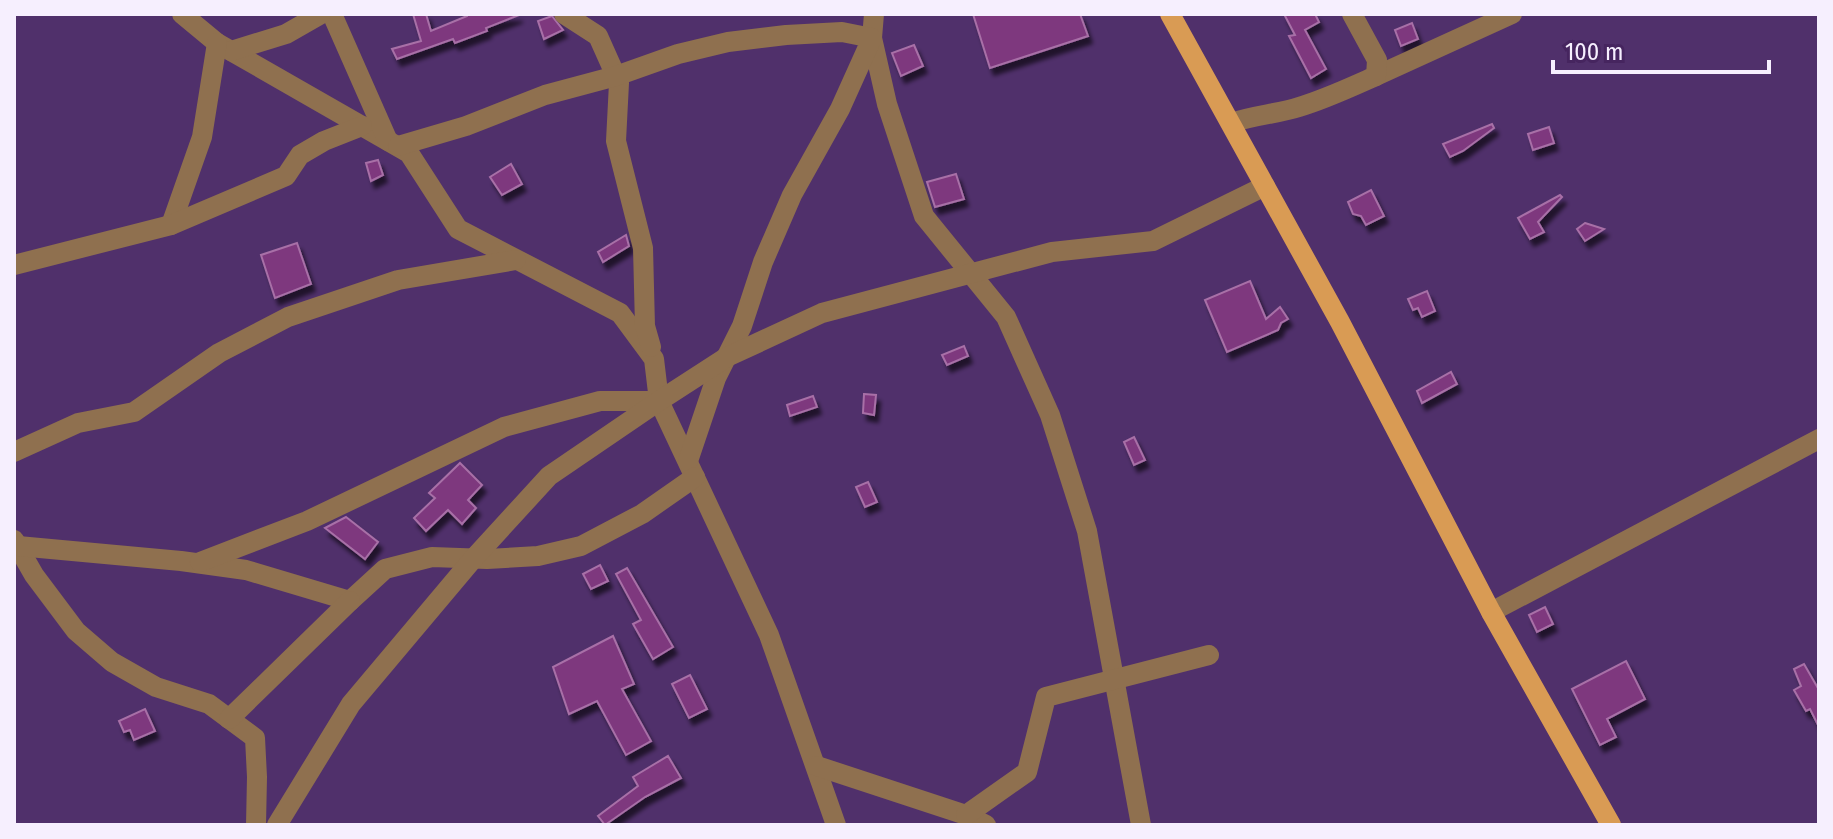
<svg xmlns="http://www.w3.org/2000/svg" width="1833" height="839" viewBox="0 0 1833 839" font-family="'Fira Sans Condensed',sans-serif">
	<defs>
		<filter id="shadow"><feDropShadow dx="4" dy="7" stdDeviation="2" flood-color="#0009"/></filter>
	</defs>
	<rect width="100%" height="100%" fill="#50306b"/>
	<g fill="#7e377e" stroke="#a870a7" stroke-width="2" filter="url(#shadow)">
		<path d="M413,14h13l5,17 36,-15v-2l52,1 -33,13 1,3 -32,12 -2,-4 -56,20 -5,-10 29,-8z"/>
		<path d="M973,14h107l8,22 -98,32z"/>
		<path d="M1284,14h31l4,8 -14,8 21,39 -15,9 -22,-42 6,-1z"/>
		<path d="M552,16l11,14 -19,9 -6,-18z"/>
		<path d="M1412,23l6,16 -17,7 -6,-16z"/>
		<path d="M914,45l9,21 -22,10 -9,-23z"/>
		<path d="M1492,124l2,4 -31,23 -13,6 -7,-13z"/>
		<path d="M1549,127l5,16 -21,7 -5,-16z"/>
		<path d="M378,160l5,15 -12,6 -5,-18z"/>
		<path d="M511,164l11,20 -20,11 -12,-18z"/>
		<path d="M956,174l8,25 -29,8 -8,-25z"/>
		<path d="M1371,190l13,26 -18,9 -5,-9 -8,-2 -5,-12z"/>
		<path d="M1560,195l2,2 -24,25 6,10 -14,7 -12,-21z"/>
		<path d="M1585,223l19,6 -19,12 -8,-12z"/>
		<path d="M626,235l3,11 -26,16 -5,-10z"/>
		<path d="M297,243l14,41 -36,14 -14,-43z"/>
		<path d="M1250,281l16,38 14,-12 8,12 -7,4 -3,7 -51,22 -22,-52z"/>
		<path d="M1427,291l8,20 -13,6 -4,-9 -5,2 -5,-11z"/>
		<path d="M964,346l4,10 -21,9 -5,-10z"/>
		<path d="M1451,372l6,12 -35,19 -5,-12z"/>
		<path d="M864,394l12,1 -2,20 -11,-2z"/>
		<path d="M813,396l4,11 -27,9 -3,-11z"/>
		<path d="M1134,437l11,23 -11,5 -10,-23z"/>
		<path d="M460,463l22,22 -14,15 8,8 -14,16 -14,-14 -22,21 -12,-13 21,-20 -6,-5z"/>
		<path d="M868,482l9,20 -12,5 -9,-20z"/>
		<path d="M346,517l32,25 -13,17 -40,-31z"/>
		<path d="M600,565l8,16 -17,8 -8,-15z"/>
		<path d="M627,568l46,79 -20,12 -20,-35 8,-4 -25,-46z"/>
		<path d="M1545,607l8,17 -16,8 -8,-17z"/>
		<path d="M613,636l21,48 -12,5 29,52 -25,14 -29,-54 -28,13 -16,-47z"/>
		<path d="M1626,661l19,38 -38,20 9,18 -16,8 -28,-56z"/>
		<path d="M1804,664l15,26v37l-9,-18 -4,2 -12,-21 7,-4 -7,-17z"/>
		<path d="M690,675l17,34 -18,9 -17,-34z"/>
		<path d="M145,709l10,22 -21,9 -4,-10 -6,2 -5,-11z"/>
		<path d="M668,756l13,22 -36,19 -40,28 -7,-9 40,-30 -5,-9z"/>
	</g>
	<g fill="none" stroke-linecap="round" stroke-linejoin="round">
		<g stroke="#8f704f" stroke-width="20">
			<path d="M182,14l35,29 192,110 49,76 162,84 34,46 5,42 110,234 67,190"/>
			<path d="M332,14l56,127"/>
			<path d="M564,14l34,22 21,47 -3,58 27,107 2,78 6,21"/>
			<path d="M874,14l-2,24 15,66 37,112 82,101 44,98 37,116 54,294"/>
			<path d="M231,51l55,-17 35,-20"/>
			<path d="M1376,76l136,-62"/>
			<path d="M1231,123c23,-8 46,-9 68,-16 27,-8 52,-20 77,-31l1,-16 -25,-46"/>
			<path d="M398,146l68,-20 79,-31 71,-19 62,-22 50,-12 58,-7 56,-3 30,6 -32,71 -48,86 -29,67 -21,64 -26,52 -28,83"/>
			<path d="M171,225l31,-88 15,-94"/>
			<path d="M14,265l157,-40 115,-49 14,-21 24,-14 38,-15"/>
			<path d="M14,452l64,-29 56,-11 85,-59 69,-36 110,-37 118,-20"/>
			<path d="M14,540l20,35 42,56 36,31 44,25 53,17 46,34 2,39 -1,48"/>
			<path d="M18,546l163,15 65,9 104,31 35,-32 47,-12 55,2 51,-3 43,-10 61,-32 53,-37"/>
			<path d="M200,562l107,-41 197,-94 96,-26h59"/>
			<path d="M1491,612l328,-173"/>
			<path d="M229,719l121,-118"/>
			<path d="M817,766l149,49 20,10"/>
			<path d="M966,815l61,-43 19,-75 163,-42"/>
			<path d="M277,825l74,-121 122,-145 76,-83 110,-75 68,-44 95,-44 230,-61 101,-11 112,-55"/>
		</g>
		<path stroke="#d99b54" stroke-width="20" d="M1170,14l170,308 151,290 120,213"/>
	</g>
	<rect width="1833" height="839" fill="none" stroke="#f6effe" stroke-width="32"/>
	<path d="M1553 60v12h216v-12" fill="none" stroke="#f6effe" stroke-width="4"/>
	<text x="1565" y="60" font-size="24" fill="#f6effe" stroke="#46255f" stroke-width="6" paint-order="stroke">100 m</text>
</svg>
